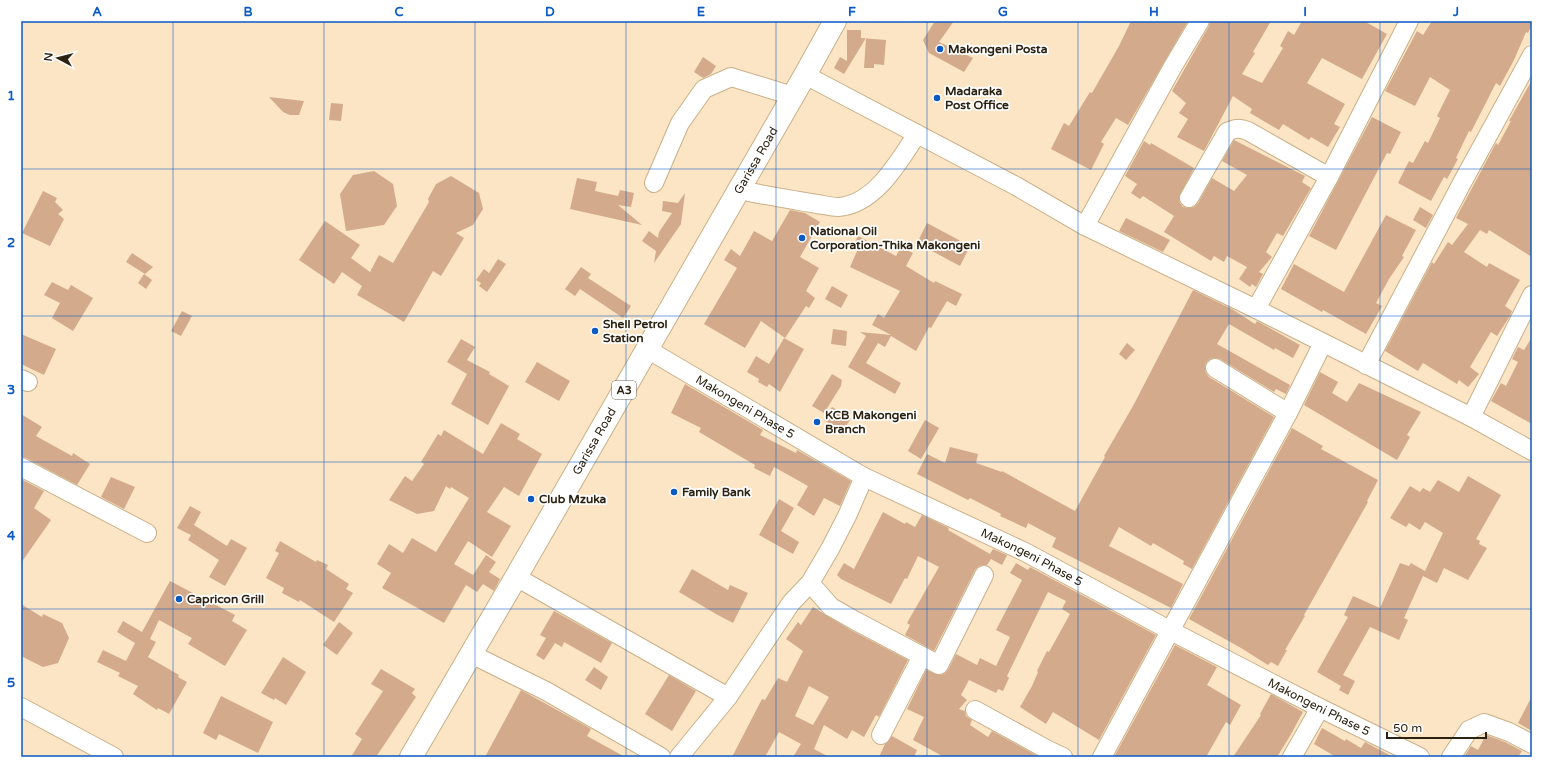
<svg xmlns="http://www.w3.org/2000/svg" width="1553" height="778" viewBox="0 0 1553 778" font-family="'Varela Round',sans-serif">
	<rect width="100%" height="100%" fill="#fbe5c4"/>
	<g fill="#d3ab8c" fill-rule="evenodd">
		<path d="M935,21h19l-15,21 34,16 -9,14 -35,-19 -6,-13z"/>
		<path d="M1131,21h57l-60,104 -12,-7 -15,24 3,2 -13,26 -40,-21 13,-26 5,3 21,-34 2,1 27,-47z"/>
		<path d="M1210,21h61l-18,31 2,1 -13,21 20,9 21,-35 -3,-2 8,-15 6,4 8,-14h62l23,13 -25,45 -40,-21 -15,25 38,21 -11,20 6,3 -12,20 -17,-10 -2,3 -26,-16 -4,6 -29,-17 2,-4 -19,-13 -29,55 -27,-14 11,-18 -9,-6 7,-10 -14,-12 37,-65z"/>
		<path d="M1432,21h100v4l-4,8 -2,-1 -12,28 -14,26 -4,-3 -25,49 -2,-1 -13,27 2,1 -11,20 -3,-2 -13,24 -33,-18 11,-22 4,2 12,-22 3,2 12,-25 -3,-2 13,-26 -20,-13 -15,29 -30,-15 32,-60 6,4z"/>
		<path d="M847,30h14v8l25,2 -2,25 -10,-1v4h-10l2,-30 -22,36 -10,-6 6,-11 7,4z"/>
		<path d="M703,57l13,9 -5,8 -8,4 -9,-6z"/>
		<path d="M1532,80v177l-43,-27 -2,4 -7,-4 -16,22 23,15 2,-4 31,17 -15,26 7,5 -2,5 -13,20 -6,-4 -21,35 9,7 -11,13 -9,-7 -2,4 -34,-21 -5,8 -33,-20 47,-89 2,2 14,-22 4,3 16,-21 -12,-6 40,-75 2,2 13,-24h-2z"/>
		<path d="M269,97l35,4 -5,14h-9l-7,-3z"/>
		<path d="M331,103l12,1 -2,17 -12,-1z"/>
		<path d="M1372,117l29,15 -11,22 -3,-1 -51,97 -27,-14z"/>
		<path d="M1234,140l71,36 -3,6 9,6 -28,48 -6,-3 -11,19 6,5 -13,15 4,2 -7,13 -4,-3 -2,3 -11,-8 8,-12 -20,-11 -3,6 -10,-6 -3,5 -47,-29 10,-16 -31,-20 -3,3 -9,-6 6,-9 -12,-8 19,-35 6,4 1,-2 43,25 -15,30 1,5 3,4 6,1 5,-1 4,-4 14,-25 22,13 13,-16 -25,-14z"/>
		<path d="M374,171l19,13 4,22 -13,19 -38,6 -6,-37 13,-19z"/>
		<path d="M451,176l28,17 4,16 -10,16 -17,8 8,5 -23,38 -8,-5 -29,51 -47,-27 5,-9 -20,-14 -8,12 -35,-24 26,-39 35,24 -9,13 19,14 9,-17 14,8 36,-61 -1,-3 8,-15z"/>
		<path d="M577,178l20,4 -2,9 23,5 2,-6 14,3 -3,14 -13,-2 24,20 -72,-16z"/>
		<path d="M43,191l14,7 -2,4 8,8 -5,4 6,5 -14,27 -28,-13z"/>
		<path d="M685,193l-4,31 -27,39 2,-12 -14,-10 7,-10 9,7 1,-6 13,-19 -10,-2 1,-10 15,2z"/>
		<path d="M1420,207l13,8 -7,13 -13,-8z"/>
		<path d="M790,210l15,3 15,9 -20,35 19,11 -13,23 9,7 -6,10 -3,-2 -21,32 -24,-17 -16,27 -41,-24 33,-56 -13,-8 7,-11 9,7 14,-25 18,10z"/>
		<path d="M1386,215l30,15 -14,26 2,1 -15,22 -13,24 6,3 -16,28 -43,-24 -1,2 -41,-23 13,-25 50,28z"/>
		<path d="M1126,218l44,22 -7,12 -44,-21z"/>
		<path d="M927,223l43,23 -10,20 -43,-23z"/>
		<path d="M858,236l38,20 5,-9 12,6 -7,13 28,17 1,-2 27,13 -6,12 -9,-5 -16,27 -2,-1 -13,24 -25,-15 -6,11 -7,-4 -12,20 35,20 -6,11 -47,-27 18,-31 -6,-4 31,3 -19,-10 6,-11 6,4 16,-27 -50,-24 8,-18 -5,-3z"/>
		<path d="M132,253l21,14 -8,7 -19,-12z"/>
		<path d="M498,259l8,5 -19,28 -8,-6 2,-3 -5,-3 8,-11 5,4z"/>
		<path d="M581,267l10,7 -3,4 43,28 -8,12 -43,-29 -5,7 -10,-7z"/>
		<path d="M144,274l8,6 -6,9 -8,-6z"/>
		<path d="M52,282l16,8 3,-5 22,13 -20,33 -21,-13 8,-15 -16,-8z"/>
		<path d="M832,286l16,9 -7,13 -16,-9z"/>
		<path d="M1193,290l39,19 23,15 2,-3 43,24 -7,13 -18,-10 -1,2 -45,-26 -12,20 73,41 -4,9 -10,-5 -2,3 -54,-33 -5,-1 -5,1 -4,4 -1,5 1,5 3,4 65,40 -82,152 -9,-5 1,-3 -31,-18 -2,3 -32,-19 -10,19 74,38 -12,24 -119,-61 4,-9 -28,-15 -2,5 -26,-12 1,-2 -31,-16 -2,2 -51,-26 10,-20 18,9 5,-16 28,7 -2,9 26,9v-1l73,40 30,-54 -1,-1 29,-50z"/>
		<path d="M182,311l10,5 -11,20 -10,-5z"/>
		<path d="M833,329l14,2 -1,15 -15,-2z"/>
		<path d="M21,334l35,15 -12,26 -23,-11z"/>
		<path d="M1532,337v87l-41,-23 10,-18 5,3 12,-24 -6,-3 6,-12 6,3z"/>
		<path d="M784,338l20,11 -24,43 -11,-8 -2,3 -9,-5 1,-3 -12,-7 9,-16 13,8z"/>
		<path d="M461,339l14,8 -8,13 23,12 -1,2 20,12 -21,39 -37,-21 16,-30 -20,-12z"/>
		<path d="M1127,343l8,7 -9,10 -7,-6z"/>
		<path d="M537,362l33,19 -11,20 -34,-19z"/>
		<path d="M1320,372l18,10 -6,11 15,9 12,-19 62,29 -14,23 3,2 -13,23 -93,-55z"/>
		<path d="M832,374l10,6 -1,6 -17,27 -12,-7z"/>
		<path d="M685,384l78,46 -3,5 36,18 1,-3 54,31 -11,25 -16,-8 -10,18 -17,-11 11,-19 -34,-19 -4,9 -16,-8 1,-3 -56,-33 2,-4 -30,-15z"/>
		<path d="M832,407l19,11 -8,13 -19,-11z"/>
		<path d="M21,414l21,13 -6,9 36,20 1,-3 17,11 -13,21 -51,-27 -5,-1z"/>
		<path d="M925,420l14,8 -18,31 -13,-8z"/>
		<path d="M501,423l19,11 -3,5 25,15 -23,42 -15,-9 -17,25 24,14 -19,31 -24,-16 -14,23 19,11 13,-20 10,7 -7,10 11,7 -6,12 -11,-7 -6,8 -11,-7 -22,38 -62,-35 9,-15 -14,-9 12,-20 14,9 9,-15 24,14 33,-54 -18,-11 -1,2 -4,-3 -12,25 -17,3 -28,-14 16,-24 7,5 12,-17 -3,-2 17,-28 3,2 3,-6 39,24z"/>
		<path d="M1292,428l31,18 -2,3 57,31 -11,21 1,1 -64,113 1,1 -20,34h2l-9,16 -7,-4 -3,3 -27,-17 -52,-29z"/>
		<path d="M1468,476l33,19 -25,44 4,2 -1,3 8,4 -19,32 -24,-12 -7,15 -14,-7 -19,42 4,2 -9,20 -29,-13 -27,48 12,6 -7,14 -9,-5 2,-4 -24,-14 31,-55 -4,-2 9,-19 27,12 20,-45 9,3 2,-3 14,8 18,-38 -18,-11 -5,8 -11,-7 -3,4 -16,-9 20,-32 10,6 3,-4 7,4 8,-12 21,12z"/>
		<path d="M111,477l24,10 -11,22 -23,-12z"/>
		<path d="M21,479l23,12 -10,17 17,12 -30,43z"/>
		<path d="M779,499l15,9 -13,23 18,11 -6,12 -34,-19z"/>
		<path d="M190,506l11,6 -7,13 33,21 4,-7 16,9 -22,38 -16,-9 10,-17 -31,-20 3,-5 -14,-7z"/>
		<path d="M883,512l22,12 1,-2 9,5 7,-12 27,13 -1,2 42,24 3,-5 14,6 -5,10 -11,-6 -4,6 -8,1 -4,4 -41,81 -29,-16 5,-10 -3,-2 32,-56 -21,-11 -11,23 -2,-1 -14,26 -50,-25 -4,-4 7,-12 10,6z"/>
		<path d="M280,541l36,21 1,-2 11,5 -2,4 23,15 -3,5 7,4 -19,29 -34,-22 -1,2 -17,-9 2,-5 -18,-10 13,-25 -4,-2z"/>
		<path d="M1016,563l12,7 2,-3 126,68 -57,105 -46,-28 -7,12 -26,-17 12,-21 6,-14 -1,-1 10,-20 2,1 21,-38 -8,-5 4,-8 -18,-9 -41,84 2,2 -6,13 -5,-2 -2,4 -27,-13 -8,15 6,5 -8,9 6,2 1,5 6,4 -2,5 18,12 4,-6 44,24 -1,2h-91l-31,-17 11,-23 -17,-8 19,-39 13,5 5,-1 4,-4 8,-16 21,11 3,-7 16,8 14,-29 -14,-7 26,-50 -12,-7z"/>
		<path d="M692,569l36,21 2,-5 18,8 -15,30 -17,-9 -37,-22z"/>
		<path d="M170,581l65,34 -3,6 15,9 -22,36 -37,-22 4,-6 -33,-18 -9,19 6,3 -8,15 31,18 -1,2 9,5 -18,32 -11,-6 -1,2 -24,-16 5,-8 -20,-10 2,-3 -23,-11 6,-12 23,11 9,-18 -18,-11 6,-11 19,11z"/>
		<path d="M21,604l21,13 1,-3 19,9 7,15 -11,25 -15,4 -22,-11z"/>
		<path d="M813,607l36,22 59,31 -29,57 -3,-2 -12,22 -12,-7 -5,9 -23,-14 -10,24 15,8h-36l8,-13 -22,-12 -14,25h-33l30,-58 3,1 13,-22 9,4 16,-31 -17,-12 12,-17 3,3zM809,686l20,11 -16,28 -18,-9z"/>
		<path d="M554,611l58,32 -11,20 -37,-21 -2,5 -7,-4 -11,17 -8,-5 10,-17 -6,-3z"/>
		<path d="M339,622l14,11 -16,22 -14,-10z"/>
		<path d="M1175,645l42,22 -10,18 34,20 -11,20 -4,-3 -20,35h-92z"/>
		<path d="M283,657l23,15 -20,33 -11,-7 -1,2 -13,-7z"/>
		<path d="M594,667l14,10 -7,13 -16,-10z"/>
		<path d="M381,669l34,20 -3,4 4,4 -40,60h-25l11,-18 -7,-5 28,-43 -12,-7z"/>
		<path d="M669,675l27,16 -24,40 -27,-17z"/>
		<path d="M521,690l65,36 5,3 -4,7 38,21h-140z"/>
		<path d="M1271,694l32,18 -13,24 -13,21h-44l28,-42 -1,-1z"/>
		<path d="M221,696l52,26 -15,31 -39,-19 -3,6 -13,-7z"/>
		<path d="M1532,696v35l-14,-8z"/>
		<path d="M1322,728l23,13 1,-2 15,9 4,-6 28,15h-57l-22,-13z"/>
		<path d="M1486,735l19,7 17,9 -4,6h-54l7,-11 7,4z"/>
		<path d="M892,736l25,14 -3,7h-35l6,-13z"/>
	</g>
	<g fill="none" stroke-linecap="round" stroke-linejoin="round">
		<g stroke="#cab087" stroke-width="20">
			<g id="minor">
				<path d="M805,75l211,111 69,40 171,83 215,108 61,34"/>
				<path d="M654,183l26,-60 24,-34 27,-12 62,19"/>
				<path d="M738,190c27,5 53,10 79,14 7,1 15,3 21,3 37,-2 61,-46 79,-73"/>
				<path d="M1189,198l38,-66c8,-4 13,-4 21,-1l81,46"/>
				<path d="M1085,226l87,-158 28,-47"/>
				<path d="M1256,309l73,-132 80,-156"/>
				<path id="s1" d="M647,349l217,128 161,75 146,79 149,77 100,49"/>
				<path d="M1366,365l97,-184 69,-126"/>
				<path d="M1215,368l73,45"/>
				<path d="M21,379l7,3"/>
				<path d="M1471,417l61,-122"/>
				<path d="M21,467l126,66"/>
				<path d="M516,577l212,120"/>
				<path d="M810,583l21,24 23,13 85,45 45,-90"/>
				<path d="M471,654l75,37 115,66"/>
				<path d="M21,707l93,50"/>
				<path d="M975,710l73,40 15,7"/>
				<path d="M881,735l41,-79"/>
				<path d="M679,757l49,-60 63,-94 19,-20 20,-34 17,-33 17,-39"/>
				<path d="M1102,757l186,-344 35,-70"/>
				<path d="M1292,757l28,-49"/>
				<path d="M1451,757l18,-27 15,-7 25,9 23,12"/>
			</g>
		</g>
		<g stroke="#cab087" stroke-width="24">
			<g id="highway">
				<path id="s2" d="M411,757l105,-180 289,-502 30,-54"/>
			</g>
		</g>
		<use href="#minor" stroke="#fff" stroke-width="18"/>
		<use href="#highway" stroke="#fff" stroke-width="22"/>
	</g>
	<path fill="none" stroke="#0a5ac4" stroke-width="1" stroke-opacity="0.55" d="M173,21v736M324,21v736M475,21v736M626,21v736M776,21v736M927,21v736M1078,21v736M1229,21v736M1380,21v736M21,169h1511M21,316h1511M21,462h1511M21,609h1511"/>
	<g fill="#0a5ac4" stroke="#fff" stroke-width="1.5">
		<circle cx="940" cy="49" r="4"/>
		<circle cx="937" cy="98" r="4"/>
		<circle cx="802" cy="238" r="4"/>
		<circle cx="595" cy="331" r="4"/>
		<circle cx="817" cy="422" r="4"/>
		<circle cx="674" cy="492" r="4"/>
		<circle cx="531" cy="499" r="4"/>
		<circle cx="179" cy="599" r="4"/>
	</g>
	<g text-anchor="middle" stroke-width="3.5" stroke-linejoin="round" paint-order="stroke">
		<rect fill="#fff" stroke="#6b6459" stroke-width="1" x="612" y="381" width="24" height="18" rx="3"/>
		<g font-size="11" font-weight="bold" fill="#2c2212">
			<text x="624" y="394">A3</text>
		</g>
		<g font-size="12" font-weight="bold" fill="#2c2212" stroke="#fff" text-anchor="start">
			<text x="948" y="53">Makongeni Posta</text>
			<text x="945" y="95">Madaraka<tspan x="945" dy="14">Post Office</tspan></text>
			<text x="810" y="235">National Oil<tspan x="810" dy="14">Corporation-Thika Makongeni</tspan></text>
			<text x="603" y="328">Shell Petrol<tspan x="603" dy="14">Station</tspan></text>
			<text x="825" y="419">KCB Makongeni<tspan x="825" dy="14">Branch</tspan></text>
			<text x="682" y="496">Family Bank</text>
			<text x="539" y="503">Club Mzuka</text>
			<text x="187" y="603">Capricon Grill</text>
		</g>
		<g font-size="12" fill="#2c2212" stroke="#fff">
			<text dy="4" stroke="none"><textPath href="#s2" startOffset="689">Garissa Road</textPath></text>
			<text dy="4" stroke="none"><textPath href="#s1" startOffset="114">Makongeni Phase 5</textPath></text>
			<text dy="4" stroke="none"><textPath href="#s2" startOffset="365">Garissa Road</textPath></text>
			<text dy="4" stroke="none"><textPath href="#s1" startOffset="438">Makongeni Phase 5</textPath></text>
			<text dy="4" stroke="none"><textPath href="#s1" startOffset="762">Makongeni Phase 5</textPath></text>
		</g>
	</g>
	<rect width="1553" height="778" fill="none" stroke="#ffffff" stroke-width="44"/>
	<g transform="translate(58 58) rotate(277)" stroke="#ffffff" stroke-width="3" paint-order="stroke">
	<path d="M0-3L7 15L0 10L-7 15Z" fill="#2c2212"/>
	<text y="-6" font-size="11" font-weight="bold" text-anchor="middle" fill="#2c2212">N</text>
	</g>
	<path d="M1387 732v6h99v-6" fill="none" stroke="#2c2212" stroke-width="2"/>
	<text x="1393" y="732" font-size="12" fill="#2c2212" stroke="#ffffff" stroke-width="3" paint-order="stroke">50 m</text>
	<rect x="22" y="22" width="1509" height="734" fill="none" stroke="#0a5ac4" stroke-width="1.5"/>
	<g font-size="13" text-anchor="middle" font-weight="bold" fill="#0a5ac4">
		<text x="97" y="16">A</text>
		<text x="248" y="16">B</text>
		<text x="399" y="16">C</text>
		<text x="550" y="16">D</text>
		<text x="701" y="16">E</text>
		<text x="852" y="16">F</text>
		<text x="1003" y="16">G</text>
		<text x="1154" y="16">H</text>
		<text x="1305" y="16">I</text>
		<text x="1456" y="16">J</text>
		<text x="11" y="100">1</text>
		<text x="11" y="247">2</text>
		<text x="11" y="394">3</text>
		<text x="11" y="540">4</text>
		<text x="11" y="687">5</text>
	</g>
</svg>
